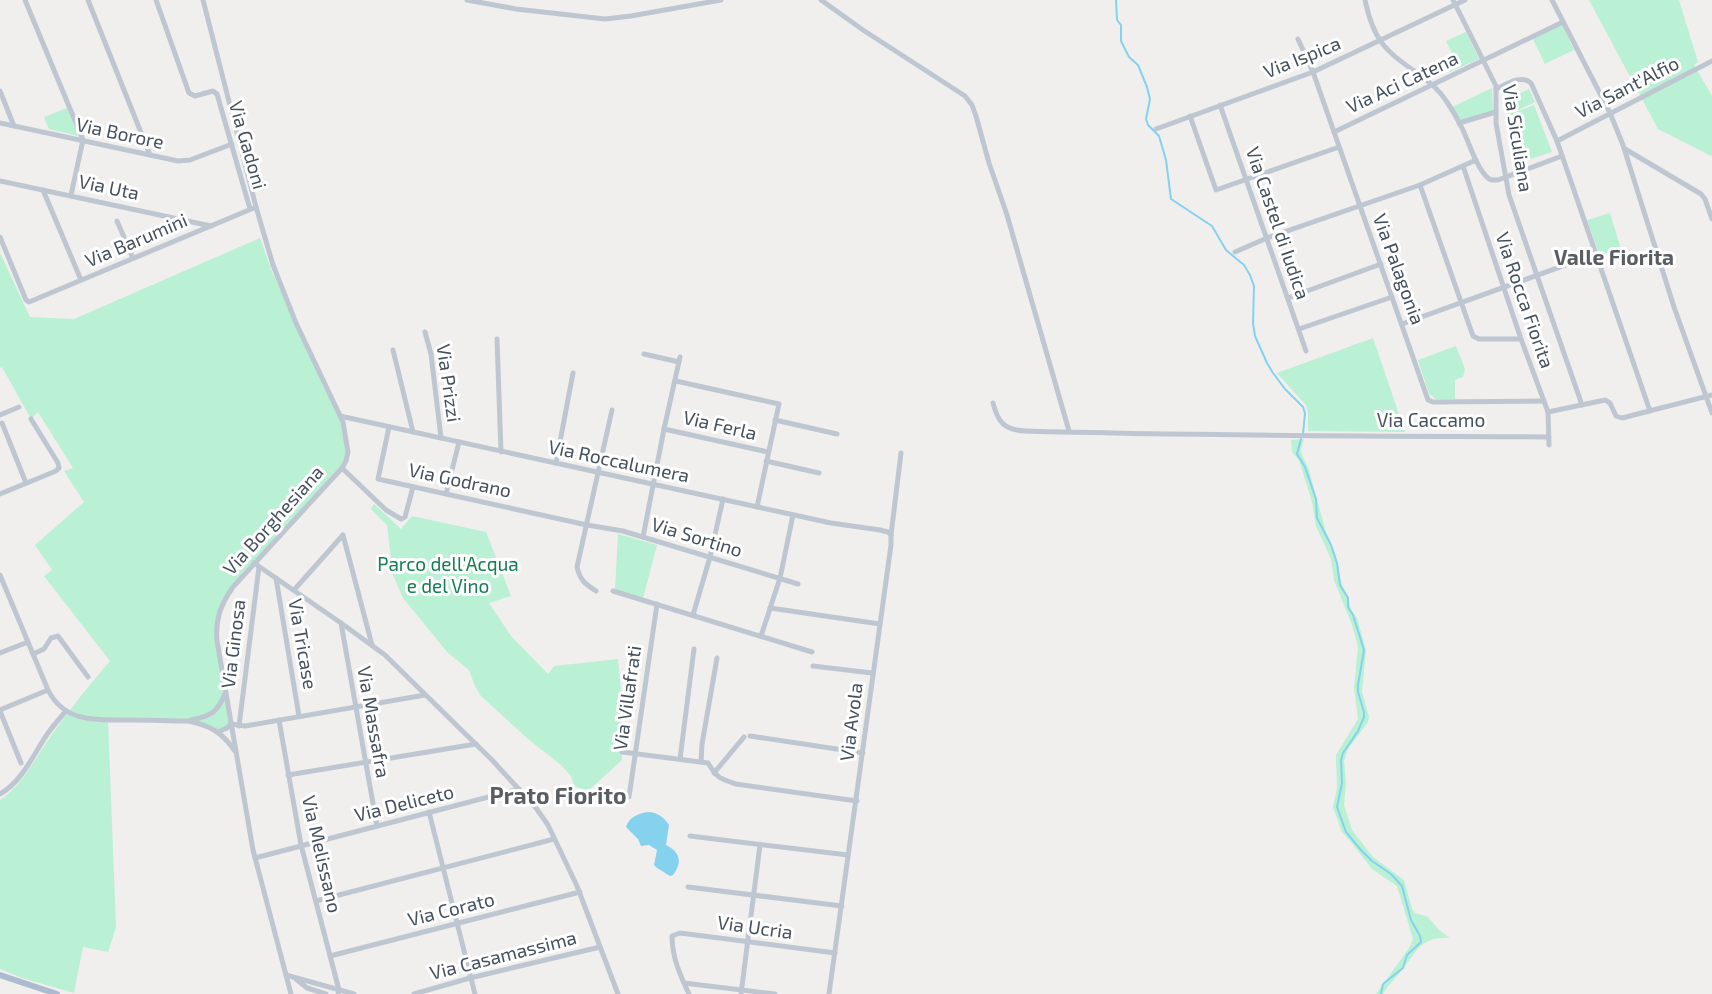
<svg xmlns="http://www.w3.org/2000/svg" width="1712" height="994" viewBox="0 0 1712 994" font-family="'Exo 2',sans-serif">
	<rect width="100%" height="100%" fill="#f1eeee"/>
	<g fill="#baf0d3">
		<path d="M1589,0h90l19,62 -4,3 18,31v59l-1,1 -53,-27z"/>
		<path d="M1562,24l12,26 -29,14 -12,-25z"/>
		<path d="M1466,32l13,27 -29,13 -5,-11 9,-4 -8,-16z"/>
		<path d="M1492,88l1,24 -33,10 -8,-15z"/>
		<path d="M1529,89l6,13 -25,12 24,-9 18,47 -28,9 -18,-45 4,-2 -7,-13z"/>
		<path d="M67,108l11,28 -29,-7 -5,-12z"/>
		<path d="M1610,213l11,36 -21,7 -13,-36z"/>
		<path d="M260,238l12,34 69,146 6,40 -122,140 -9,28 15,98 -14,6 -29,-9 -80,-1 8,207 -8,25 -25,-5 -9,46 -52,-15 -22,-9v-169c24,-16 36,-44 53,-67 18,-25 37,-49 57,-72l-66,-85 8,-6 -17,-25 49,-43 -20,-31 9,-3 -35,-56 -7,7 -29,-52 -2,1v-115l30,64 44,2z"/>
		<path d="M1373,338l32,94 -97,-1v-19l-2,-7 -29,-32z"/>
		<path d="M1456,346l9,23 -2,8 -8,3v19h-19l-7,-5 -11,-34z"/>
		<path d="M1304,439l-3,11 1,5 6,12 18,65 9,21 7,32 6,11 3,14 6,8 9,32 -4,42 7,25 -1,5 -20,27 -4,12 2,22 -2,22 8,25 21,27 31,23 8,29 3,4 13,4 11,13 11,8c-30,-2 -33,14 -49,33 -6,8 -13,14 -18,23h-7l33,-46 4,-9 -16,-53 -25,-17 -22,-28 -8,-9 -9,-25 4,-19 -1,-33 22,-36 -4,-32 4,-40 -6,-22 -18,-45 -3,-21 -15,-33 -4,-24 -13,-42 -7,-8 -1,-12z"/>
		<path d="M374,504l27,25 11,-13 74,16 25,64 -22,7 22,33 37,38 6,-8 64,-7 3,30 1,71 -34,31 -14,-5 -3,-10 -10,-11 -33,-26 -47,-43 -6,-10 -6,-16 -21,-17 -45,-55 -10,-23 -6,-50 -16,-16z"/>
		<path d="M618,534l39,11 -14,53 -28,-8z"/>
	</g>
	<path fill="#85d2ef" d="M649,812c9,1 15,5 20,13l-3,20c14,7 17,17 7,30l-3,1 -13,-8 -3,-3 3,-15 -8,-5 -8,1 -3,-7 -12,-12c3,-10 13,-14 23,-15z"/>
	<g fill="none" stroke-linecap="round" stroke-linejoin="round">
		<g stroke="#85d2ef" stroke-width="2">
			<path d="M1116,0l1,20 4,5v16l8,16 9,8 9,22 3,12 -4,20 2,6 11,11 7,24 5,39 41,27 14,24 18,15 6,10 4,11 -1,37 2,13 12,27 6,10 12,16 18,18 2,6 -2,21"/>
			<path d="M1301,439l-4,15 8,13 11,32 1,19 14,27 6,18 3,22 8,13v9l5,8 11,35 -6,35v7l6,20v5l-6,14 -15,22 -2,7 1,23 -5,24 9,25 15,18 11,11 19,13 11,12 9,34 9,16 1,6 -14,13 -4,13 -20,16 -2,10"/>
		</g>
		<g stroke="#bec7d1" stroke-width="5">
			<path d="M25,0l58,140 -12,55"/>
			<path d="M88,0l62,155"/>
			<path d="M156,0l33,93 6,3 18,-5 4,3 33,115"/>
			<path d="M203,0l53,207 17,58 23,58 47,99 5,30 -2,9 -4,7 -109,119c-12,17 -18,32 -16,54l36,209 38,144"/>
			<path d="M467,0l49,9 89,10 26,-3 90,-16"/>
			<path d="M821,0l42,30 102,66 7,9 4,11 13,47 18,52 62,216"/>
			<path d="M1365,0c8,38 19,51 51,72 12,9 23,17 31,30 6,9 11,18 16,28 6,13 14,39 25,48 3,3 5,2 10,2l64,-24"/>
			<path d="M1453,0l43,86v37l13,72 73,210"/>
			<path d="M1552,0l58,113 13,32 51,162 38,106"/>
			<path d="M1298,39l15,33 115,328 5,2 111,-1"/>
			<path d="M1496,89c11,-5 25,-15 35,-6l26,58 93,270"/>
			<path d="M0,91l14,35"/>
			<path d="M1220,105l86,246"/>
			<path d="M1190,116l26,74 123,-43"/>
			<path d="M0,123l178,38 12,-1 42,-16"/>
			<path d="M1459,123l37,-11"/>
			<path d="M1156,129l157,-57 152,-72"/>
			<path d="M1334,132l229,-110"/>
			<path d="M1557,141l155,-80"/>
			<path d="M1625,149l76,45 4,5 7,20"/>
			<path d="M1463,166l58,173 27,73 1,33"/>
			<path d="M0,181l211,45"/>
			<path d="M1420,185l53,151 6,3h42"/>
			<path d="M43,190l38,90"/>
			<path d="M117,221l16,37"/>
			<path d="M0,237l26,63 3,2 227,-95"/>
			<path d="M1235,252l32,-14 153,-53 56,-25"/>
			<path d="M1288,298l93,-34"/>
			<path d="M1402,324l194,-70"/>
			<path d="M1299,329l93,-32"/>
			<path d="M425,332l6,22 10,84"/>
			<path d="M497,339l4,113"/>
			<path d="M393,350l20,82"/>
			<path d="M644,354l35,8"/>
			<path d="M676,381l103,23 -22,103"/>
			<path d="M993,403c5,20 12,27 32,28 175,5 350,5 524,6"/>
			<path d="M1548,412l57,-12 5,3 6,13 6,2 90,-23"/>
			<path d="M0,415l19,-8"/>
			<path d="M340,416l491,107 49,7 8,2 3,3"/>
			<path d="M775,420l62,14"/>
			<path d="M2,423l24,60"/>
			<path d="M389,427l-11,52 209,46 36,6 175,53"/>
			<path d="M664,429l104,23"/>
			<path d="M766,461l53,12"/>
			<path d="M556,463l17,-90"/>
			<path d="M342,468l44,42 15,9 4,-2 8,-30"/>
			<path d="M0,494l56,-23 3,-3 -1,-5 -27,-44"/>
			<path d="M446,494l13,-52"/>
			<path d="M643,537l21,-108 16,-72"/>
			<path d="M254,563l87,60 44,32 107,105 44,48 12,17 29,61 41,108"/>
			<path d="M0,575l48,115c17,34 51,30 84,30 19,0 37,1 56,1 21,4 34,11 46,29"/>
			<path d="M276,578l23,138"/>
			<path d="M294,590l49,-55 29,110"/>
			<path d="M596,591c-11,-7 -16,-11 -19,-24l35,-157"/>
			<path d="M613,591l199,61"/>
			<path d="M770,608l110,16"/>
			<path d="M693,615l17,-58 13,-58"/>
			<path d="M341,623l36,203"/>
			<path d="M761,636l19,-58 13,-63"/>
			<path d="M0,653l28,-11"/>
			<path d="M33,654l11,-5 7,-11 7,-2 30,41"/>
			<path d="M813,666l59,7"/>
			<path d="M0,710l48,-20"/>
			<path d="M0,711l21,52"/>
			<path d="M191,720c21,-4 26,-8 34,-26"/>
			<path d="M279,720l22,125 38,145 -1,4"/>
			<path d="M239,726l20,-159"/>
			<path d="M218,732l9,-4 4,-4 14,2 180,-31"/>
			<path d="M750,736l113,17"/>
			<path d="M622,752l86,11c9,15 12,16 28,21l121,17"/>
			<path d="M680,759l14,-110"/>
			<path d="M701,762l1,-18 15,-86"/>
			<path d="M714,773l30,-36"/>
			<path d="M288,775l188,-31"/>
			<path d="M0,794c23,-13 34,-41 48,-61 6,-8 12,-15 18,-22"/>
			<path d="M629,797l28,-193"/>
			<path d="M429,812l46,182"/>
			<path d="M690,836l158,19"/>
			<path d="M255,858l264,-69"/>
			<path d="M688,887l154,19"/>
			<path d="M316,901l238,-62"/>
			<path d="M330,956l250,-64"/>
			<path d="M286,975l68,19"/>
			<path d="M296,979l11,9 19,6"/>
			<path d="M684,983l91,11"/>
			<path d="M414,994l56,-16 130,-31"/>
			<path d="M689,994c-9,-19 -17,-37 -17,-58l8,-3 155,20"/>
			<path d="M741,994l19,-149"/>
			<path d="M829,994l62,-449v-10l10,-82"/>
		</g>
		<path stroke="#acbbce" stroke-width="6" d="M0,975l57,19"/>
	</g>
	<g text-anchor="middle" stroke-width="6" stroke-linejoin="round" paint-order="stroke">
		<g font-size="19" fill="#45505c" stroke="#fff">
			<text transform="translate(1302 57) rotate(-22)" y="7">Via Ispica</text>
			<text transform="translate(1402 82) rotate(-25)" y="7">Via Aci Catena</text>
			<text transform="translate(1627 87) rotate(-27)" y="7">Via Sant'Alfio</text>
			<text transform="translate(120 133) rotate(12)" y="7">Via Borore</text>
			<text transform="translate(1518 138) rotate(81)" y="7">Via Siculiana</text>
			<text transform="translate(248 145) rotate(74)" y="7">Via Gadoni</text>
			<text transform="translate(109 187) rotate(12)" y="7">Via Uta</text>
			<text transform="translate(1278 223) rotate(71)" y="7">Via Castel di Iudica</text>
			<text transform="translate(136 240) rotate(-23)" y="7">Via Barumini</text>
			<text transform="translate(1399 269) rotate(70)" y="7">Via Palagonia</text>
			<text transform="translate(1525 300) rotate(71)" y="7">Via Rocca Fiorita</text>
			<text transform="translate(449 383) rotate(82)" y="7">Via Prizzi</text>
			<text x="1431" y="427">Via Caccamo</text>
			<text transform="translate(720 425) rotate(13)" y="7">Via Ferla</text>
			<text transform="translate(619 461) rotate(12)" y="7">Via Roccalumera</text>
			<text transform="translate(460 480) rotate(12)" y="7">Via Godrano</text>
			<text transform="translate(273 520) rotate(-48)" y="7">Via Borghesiana</text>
			<text transform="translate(697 537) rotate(17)" y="7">Via Sortino</text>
			<text transform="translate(233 644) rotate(-83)" y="7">Via Ginosa</text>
			<text transform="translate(303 644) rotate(80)" y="7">Via Tricase</text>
			<text transform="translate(627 698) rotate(-82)" y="7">Via Villafrati</text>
			<text transform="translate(374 722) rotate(80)" y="7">Via Massafra</text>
			<text transform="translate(851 722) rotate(-83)" y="7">Via Avola</text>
			<text transform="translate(404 803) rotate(-14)" y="7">Via Deliceto</text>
			<text transform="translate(322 854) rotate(77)" y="7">Via Melissano</text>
			<text transform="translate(451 909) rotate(-14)" y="7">Via Corato</text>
			<text transform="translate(755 927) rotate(8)" y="7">Via Ucria</text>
			<text transform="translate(503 955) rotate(-14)" y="7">Via Casamassima</text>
		</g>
		<g font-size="19" fill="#138051" stroke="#fff">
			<text x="448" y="571">Parco dell'Acqua<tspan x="448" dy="22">e del Vino</tspan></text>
		</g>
		<g font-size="21" font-weight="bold" fill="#5a5e63" stroke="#fff">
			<text x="1614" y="265">Valle Fiorita</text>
		</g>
		<g font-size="23" font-weight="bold" fill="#5a5e63" stroke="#fff">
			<text x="558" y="804">Prato Fiorito</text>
		</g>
	</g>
</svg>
